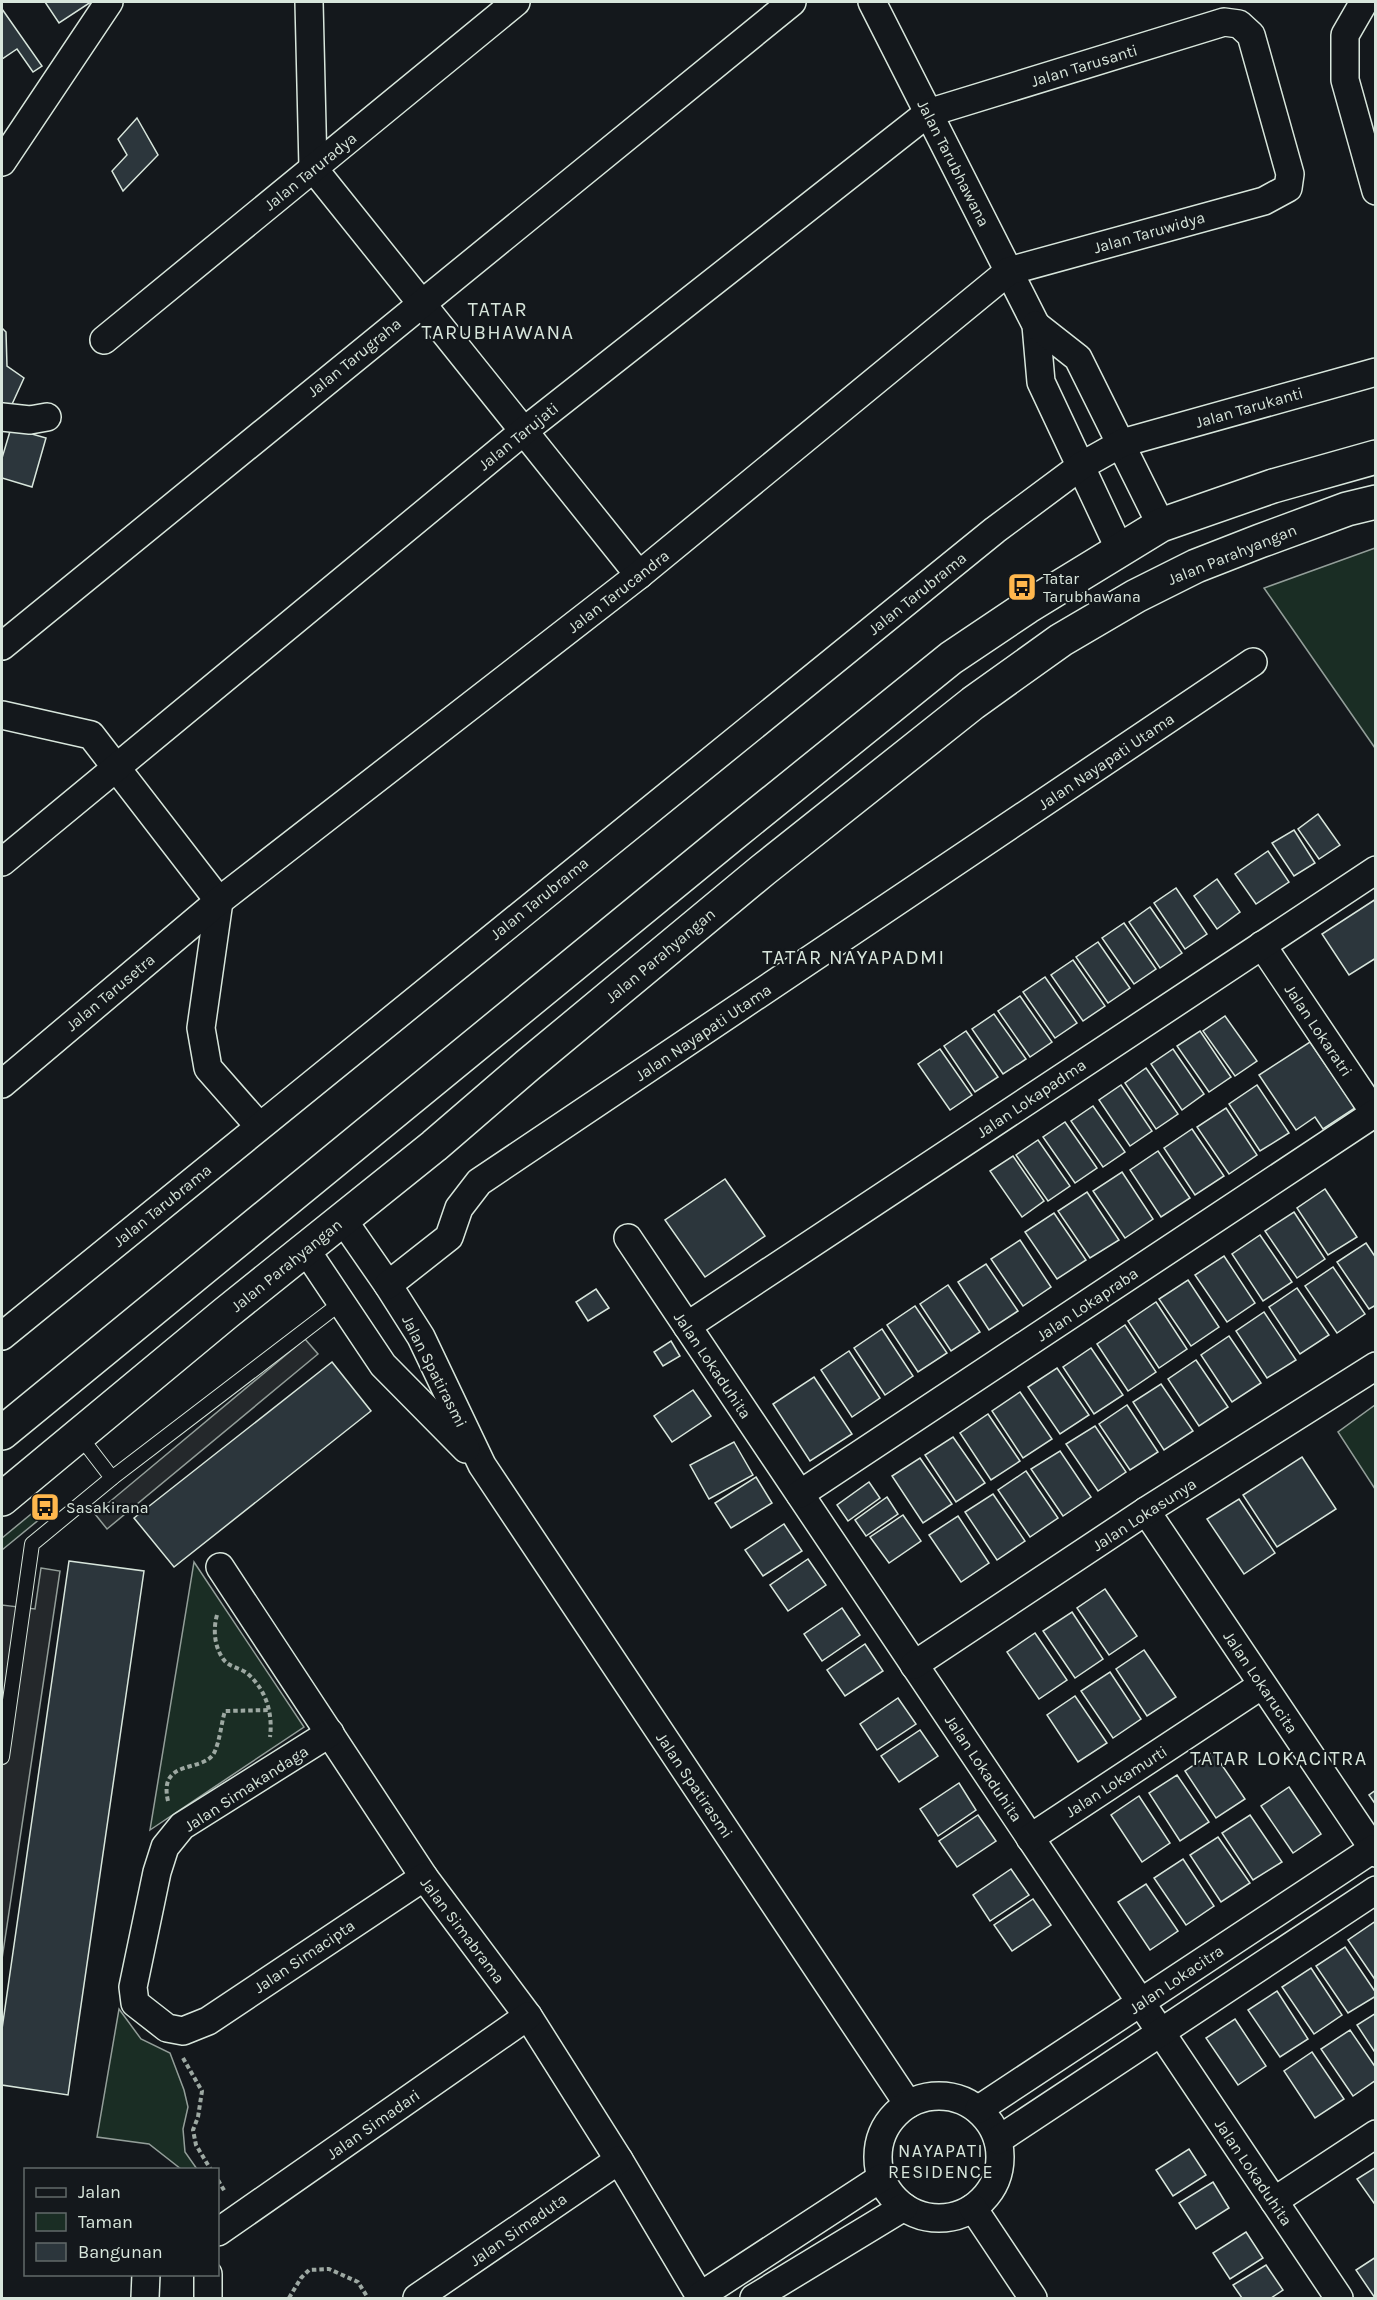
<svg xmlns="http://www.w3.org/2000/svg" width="1377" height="2300" viewBox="0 0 1377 2300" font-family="Karla,sans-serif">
	<rect width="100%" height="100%" fill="#14181c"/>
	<g fill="#1a2d24" stroke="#939e99" stroke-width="1.5">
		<path d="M1375,548h1l-1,200 -111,-160z"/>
		<path d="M1375,1405v84l-37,-57z"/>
		<path d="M36,1510l5,8 -39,32v-12z"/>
		<path d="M194,1562l110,165 -154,103z"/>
		<path d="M119,2009l22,30 29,14 14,37 4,17 -5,22 2,23 12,17h-16l-32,-25 -52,-7z"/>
	</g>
	<g fill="#24282b" stroke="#939e99" stroke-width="1.5">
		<path d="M305,1339l13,15 -211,175 -12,-15z"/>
		<path d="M41,1568l19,3 -58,388v-354l33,4z"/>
	</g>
	<g fill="#2c363c" stroke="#d8e6dc" stroke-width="1.5">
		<path d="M45,2h46l-32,21z"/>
		<path d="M2,9l40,57 -9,6 -16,-23 -15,10z"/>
		<path d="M137,118l21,37 -35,36 -11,-20 15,-16 -9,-16z"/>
		<path d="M2,328l4,4 1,34 17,12 -16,35 -6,-3z"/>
		<path d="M11,428l35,10 -14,49 -30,-9v-20z"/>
		<path d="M1318,814l22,31 -21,14 -21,-30z"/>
		<path d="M1294,830l21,33 -21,13 -22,-33z"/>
		<path d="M1268,851l21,31 -33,22 -21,-30z"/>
		<path d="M1217,879l23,33 -23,17 -23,-33z"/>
		<path d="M1176,888l31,46 -22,15 -31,-46z"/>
		<path d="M1376,899v59l-27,17 -27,-41z"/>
		<path d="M1150,907l32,46 -22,15 -31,-46z"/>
		<path d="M1124,923l32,46 -22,15 -32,-46z"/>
		<path d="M1098,942l32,46 -22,15 -32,-46z"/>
		<path d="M1073,960l32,46 -22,15 -32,-46z"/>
		<path d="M1045,977l32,46 -22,15 -32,-46z"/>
		<path d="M1020,996l32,46 -22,15 -32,-46z"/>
		<path d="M994,1014l32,45 -23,15 -31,-45z"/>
		<path d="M1225,1016l32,45 -22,15 -32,-45z"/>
		<path d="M966,1031l32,46 -23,15 -31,-46z"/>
		<path d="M1200,1031l31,46 -22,15 -32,-46z"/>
		<path d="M1310,1042l45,66 -32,21 -8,-12 -19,13 -37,-55z"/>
		<path d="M940,1049l32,46 -22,15 -32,-46z"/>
		<path d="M1173,1049l31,45 -22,16 -31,-46z"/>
		<path d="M1146,1068l32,46 -22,15 -31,-46z"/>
		<path d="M1121,1085l31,46 -22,15 -31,-46z"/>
		<path d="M1257,1085l32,48 -29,18 -31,-47z"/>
		<path d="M1093,1106l32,46 -22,15 -32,-46z"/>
		<path d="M1226,1108l31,47 -28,19 -32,-47z"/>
		<path d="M1065,1122l32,46 -22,15 -32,-46z"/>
		<path d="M1192,1129l32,47 -29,19 -31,-47z"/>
		<path d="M1038,1140l32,46 -22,15 -32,-46z"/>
		<path d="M1158,1151l32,47 -29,19 -31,-47z"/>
		<path d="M1013,1156l31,45 -22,16 -32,-46z"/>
		<path d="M1122,1172l31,47 -28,19 -32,-47z"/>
		<path d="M725,1179l40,57 -60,41 -40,-57z"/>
		<path d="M1325,1189l32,48 -29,18 -31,-47z"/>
		<path d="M1087,1192l32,48 -29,18 -32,-47z"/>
		<path d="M1294,1212l31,47 -28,19 -32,-47z"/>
		<path d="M1054,1213l32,47 -29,19 -32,-47z"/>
		<path d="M1260,1235l32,47 -29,19 -31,-47z"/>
		<path d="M1020,1240l31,47 -28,19 -32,-47z"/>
		<path d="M1366,1243l10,15v47l-7,4 -32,-47z"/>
		<path d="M1224,1256l31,47 -28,19 -32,-47z"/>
		<path d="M986,1264l32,47 -29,19 -31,-48z"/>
		<path d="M1333,1267l32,47 -28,19 -32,-47z"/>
		<path d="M1188,1280l31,47 -28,19 -32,-47z"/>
		<path d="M948,1285l32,47 -29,19 -31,-47z"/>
		<path d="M1297,1288l32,47 -29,19 -31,-47z"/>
		<path d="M596,1289l13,19 -21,13 -12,-19z"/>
		<path d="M1156,1302l31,47 -28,19 -31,-47z"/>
		<path d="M915,1306l32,47 -29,19 -31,-47z"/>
		<path d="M1264,1312l32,48 -29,18 -31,-47z"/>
		<path d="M1125,1325l31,47 -28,19 -31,-47z"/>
		<path d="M882,1329l31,47 -28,19 -31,-47z"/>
		<path d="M1229,1336l32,47 -29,19 -31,-47z"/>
		<path d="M671,1341l9,15 -17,10 -9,-14z"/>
		<path d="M1091,1348l32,47 -29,19 -31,-47z"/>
		<path d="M849,1351l31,47 -28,19 -31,-47z"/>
		<path d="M1196,1360l32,47 -29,19 -31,-47z"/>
		<path d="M332,1362l39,49 -197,156 -40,-49z"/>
		<path d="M1057,1368l32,47 -29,19 -32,-47z"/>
		<path d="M814,1377l38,57 -42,27 -37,-57z"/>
		<path d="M1161,1384l32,47 -29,19 -31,-48z"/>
		<path d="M693,1390l18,26 -39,26 -18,-26z"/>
		<path d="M1020,1392l32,47 -29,19 -31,-47z"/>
		<path d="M1127,1405l31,47 -28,18 -31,-46z"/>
		<path d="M988,1414l32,47 -29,19 -31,-47z"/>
		<path d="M1095,1426l31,46 -28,19 -32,-47z"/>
		<path d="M953,1437l32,46 -29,19 -31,-47z"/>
		<path d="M734,1442l19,33 -44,24 -19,-34z"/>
		<path d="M1060,1451l31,46 -28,19 -32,-47z"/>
		<path d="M1302,1457l34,52 -59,38 -34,-52z"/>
		<path d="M920,1458l32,46 -29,19 -31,-47z"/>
		<path d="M1026,1471l32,47 -28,19 -32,-47z"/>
		<path d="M756,1477l16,26 -41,25 -16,-25z"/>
		<path d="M869,1482l11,16 -32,23 -11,-16z"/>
		<path d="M993,1494l32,47 -28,19 -32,-48z"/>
		<path d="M887,1497l11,17 -32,22 -11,-16z"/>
		<path d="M1239,1499l36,54 -31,21 -37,-55z"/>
		<path d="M903,1515l18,26 -32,22 -19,-26z"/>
		<path d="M958,1516l31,47 -28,19 -32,-47z"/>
		<path d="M784,1524l18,27 -39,25 -18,-26z"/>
		<path d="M808,1559l18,26 -38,26 -18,-26z"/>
		<path d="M69,1561l75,10 -76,524 -66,-10v-56z"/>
		<path d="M1105,1589l32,47 -28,19 -32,-47z"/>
		<path d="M842,1608l18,27 -38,26 -18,-27z"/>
		<path d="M1072,1612l31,47 -28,19 -32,-47z"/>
		<path d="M1035,1633l32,47 -28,19 -32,-47z"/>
		<path d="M865,1644l18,27 -38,25 -18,-26z"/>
		<path d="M1144,1650l32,47 -29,19 -31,-47z"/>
		<path d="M1110,1672l31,47 -28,19 -32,-47z"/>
		<path d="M1075,1696l32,47 -29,19 -31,-47z"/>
		<path d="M898,1698l18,26 -39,26 -17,-26z"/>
		<path d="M920,1730l18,26 -39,26 -18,-26z"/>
		<path d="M1213,1752l32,47 -29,19 -31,-47z"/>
		<path d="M1177,1775l32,47 -29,19 -31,-48z"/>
		<path d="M959,1783l17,27 -38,26 -18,-27z"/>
		<path d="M1289,1787l32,47 -28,19 -32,-47z"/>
		<path d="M1376,1790v15l-7,-10z"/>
		<path d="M1139,1796l31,47 -28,19 -31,-47z"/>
		<path d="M978,1815l18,26 -39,26 -18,-26z"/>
		<path d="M1250,1815l32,47 -29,18 -31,-47z"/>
		<path d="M1218,1837l32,46 -29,19 -31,-47z"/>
		<path d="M1183,1859l31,47 -28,19 -32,-47z"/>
		<path d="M1011,1869l18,26 -39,26 -17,-26z"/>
		<path d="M1146,1884l32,47 -28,19 -32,-48z"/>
		<path d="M1033,1899l18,26 -39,26 -18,-26z"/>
		<path d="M1376,1921v60l-28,-41z"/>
		<path d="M1345,1947l31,46v3l-28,17 -32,-47z"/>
		<path d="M1311,1968l31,47 -28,19 -32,-47z"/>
		<path d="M1277,1991l31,48 -28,18 -32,-47z"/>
		<path d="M1376,2013v41l-19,-29z"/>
		<path d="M1235,2019l31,47 -28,19 -32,-47z"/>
		<path d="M1350,2030l26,38v12l-23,16 -32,-47z"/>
		<path d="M1312,2052l32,47 -29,19 -31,-47z"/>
		<path d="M1189,2149l17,26 -33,21 -17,-26z"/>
		<path d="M1376,2167v39l-19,-27z"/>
		<path d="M1213,2182l16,26 -33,21 -17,-26z"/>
		<path d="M1246,2232l17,26 -33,21 -17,-26z"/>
		<path d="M1376,2257v41h-1l-19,-28z"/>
		<path d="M1266,2265l17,25 -12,8h-29l-9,-13z"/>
	</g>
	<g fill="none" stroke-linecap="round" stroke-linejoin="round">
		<g stroke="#d8e6dc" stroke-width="16">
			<g id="lane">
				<path d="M79,1435l33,43"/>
				<path d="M2,1757l30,-213 80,-66 230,-176"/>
			</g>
		</g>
		<g stroke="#d8e6dc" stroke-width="30">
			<g id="street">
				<path d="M309,2l4,166 326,407"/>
				<path d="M872,2l164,323 5,57 79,168"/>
				<path d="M1364,2l-19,33v45l31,111"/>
				<path d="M2,162l107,-160"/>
				<path d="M1036,325l42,33 83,167"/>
				<path d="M104,340l412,-338"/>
				<path d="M2,417l28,3 17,-3"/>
				<path d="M2,646l790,-644"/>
				<path d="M2,715l89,20 128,166 -18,127 7,40 51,58"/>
				<path d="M2,862l522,-431 404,-318 296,-91 15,2 12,11 39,139 -2,14 -24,13 -255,70 -370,304 -420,326 -217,183"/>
				<path d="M1262,945l114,170"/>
				<path d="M343,1220l45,65 33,52 61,128 426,639"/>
				<path d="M628,1238l711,1060"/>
				<path d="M306,1250l77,115 83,84"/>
				<path d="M388,1285l61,-48 10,-29 20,-26 774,-520"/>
				<path d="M687,1326l689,-456"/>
				<path d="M2,1336l993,-806 86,-64 41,-23 254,-71"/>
				<path d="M800,1494l575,-381"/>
				<path d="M1146,1511l230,342"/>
				<path d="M220,1567l204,310 104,139 91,144 82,138"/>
				<path d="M914,1665l232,-154 230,-145"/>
				<path d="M330,1733l-148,93 -17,21 -8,25 -24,115 2,16 32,25 16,3 25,-10 216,-144"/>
				<path d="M1030,1838l232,-153"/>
				<circle cx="939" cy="2157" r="61"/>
				<path d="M979,2109l394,-260"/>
				<path d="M998,2140l378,-250"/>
				<path d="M1274,2201l102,-67"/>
				<path d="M973,2208l60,90"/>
				<path d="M218,2232l310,-216"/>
				<path d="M700,2296l181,-118"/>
				<path d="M145,2298l1,-24"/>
				<path d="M208,2298v-24"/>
				<path d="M417,2298l202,-138"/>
				<path d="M754,2298l150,-91"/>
			</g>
		</g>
		<g stroke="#d8e6dc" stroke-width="36">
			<g id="secondary">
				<path d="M2,1433l731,-599 218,-176 76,-51 134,-82 112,-39 103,-29"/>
				<path d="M2,1499l224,-186 208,-167 94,-81 235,-195 210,-167 88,-63 75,-44 60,-30 64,-25 87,-32 29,-7"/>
			</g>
		</g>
		<g stroke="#9da8a2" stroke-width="4" stroke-dasharray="4.5 3" stroke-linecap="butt">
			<path d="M217,1615c-4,14 -3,32 7,45 5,7 17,8 24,14 18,16 25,39 22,63"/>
			<path d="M168,1801c-10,-43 35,-28 46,-48 6,-12 7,-29 11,-42l45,-1"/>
			<path d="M183,2058l19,33 -4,26 -5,13 3,15 15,25"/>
			<path d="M218,2180l7,12"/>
			<path d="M289,2298l12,-20 8,-8 20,-1 29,13 10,16"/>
		</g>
		<use href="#lane" stroke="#14181c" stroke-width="14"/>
		<use href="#street" stroke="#14181c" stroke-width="27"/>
		<use href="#secondary" stroke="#14181c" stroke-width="33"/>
	</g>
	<defs>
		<g id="bus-square" transform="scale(1.5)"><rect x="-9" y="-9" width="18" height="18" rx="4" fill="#ffb74d" stroke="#14181c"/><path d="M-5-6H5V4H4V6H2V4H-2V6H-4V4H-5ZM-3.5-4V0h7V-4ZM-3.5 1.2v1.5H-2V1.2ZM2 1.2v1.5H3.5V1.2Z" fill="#111"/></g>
	</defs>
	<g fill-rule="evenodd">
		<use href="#bus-square" x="1022" y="587"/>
		<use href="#bus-square" x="45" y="1507"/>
	</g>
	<g text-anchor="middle" stroke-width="4.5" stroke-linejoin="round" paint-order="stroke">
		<g font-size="16" fill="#d8e6dc" stroke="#14181c">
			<text transform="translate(1084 65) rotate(-17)" y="6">Jalan Tarusanti</text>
			<text transform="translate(954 163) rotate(63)" y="6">Jalan Tarubhawana</text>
			<text transform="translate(310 171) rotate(-39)" y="6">Jalan Taruradya</text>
			<text transform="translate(1149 232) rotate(-16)" y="6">Jalan Taruwidya</text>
			<text transform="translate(354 357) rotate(-39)" y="6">Jalan Tarugraha</text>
			<text transform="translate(1249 407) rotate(-16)" y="6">Jalan Tarukanti</text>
			<text transform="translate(518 436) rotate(-39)" y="6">Jalan Tarujati</text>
			<text transform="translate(1232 554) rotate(-22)" y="6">Jalan Parahyangan</text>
			<text transform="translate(618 591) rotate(-38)" y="6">Jalan Tarucandra</text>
			<text transform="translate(917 593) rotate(-39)" y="6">Jalan Tarubrama</text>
			<text transform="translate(1106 761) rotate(-34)" y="6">Jalan Nayapati Utama</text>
			<text transform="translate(539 898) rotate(-39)" y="6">Jalan Tarubrama</text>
			<text transform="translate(660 955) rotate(-40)" y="6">Jalan Parahyangan</text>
			<text transform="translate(110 992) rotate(-40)" y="6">Jalan Tarusetra</text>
			<text transform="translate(1319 1030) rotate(56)" y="6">Jalan Lokaratri</text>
			<text transform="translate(703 1032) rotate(-34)" y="6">Jalan Nayapati Utama</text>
			<text transform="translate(1031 1098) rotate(-34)" y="6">Jalan Lokapadma</text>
			<text transform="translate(162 1205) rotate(-39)" y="6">Jalan Tarubrama</text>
			<text transform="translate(286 1265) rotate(-39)" y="6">Jalan Parahyangan</text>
			<text transform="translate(1087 1304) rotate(-34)" y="6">Jalan Lokapraba</text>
			<text transform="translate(713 1365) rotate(56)" y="6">Jalan Lokaduhita</text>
			<text transform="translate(435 1371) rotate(63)" y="6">Jalan Spatirasmi</text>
			<text transform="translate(1144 1514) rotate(-33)" y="6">Jalan Lokasunya</text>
			<text transform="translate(1261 1682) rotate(56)" y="6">Jalan Lokarucita</text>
			<text transform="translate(984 1768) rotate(56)" y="6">Jalan Lokaduhita</text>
			<text transform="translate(1116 1781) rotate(-33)" y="6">Jalan Lokamurti</text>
			<text transform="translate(695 1785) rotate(56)" y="6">Jalan Spatirasmi</text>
			<text transform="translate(246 1788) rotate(-33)" y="6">Jalan Simakandaga</text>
			<text transform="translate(463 1930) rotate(53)" y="6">Jalan Simabrama</text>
			<text transform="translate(304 1956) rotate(-34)" y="6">Jalan Simacipta</text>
			<text transform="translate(1176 1979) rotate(-34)" y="6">Jalan Lokacitra</text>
			<text transform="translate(373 2124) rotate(-35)" y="6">Jalan Simadari</text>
			<text transform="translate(1254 2172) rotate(56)" y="6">Jalan Lokaduhita</text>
			<text transform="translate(518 2229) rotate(-35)" y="6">Jalan Simaduta</text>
		</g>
		<g font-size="16" fill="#d8e6dc" stroke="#14181c" text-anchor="start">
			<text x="1043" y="584">Tatar<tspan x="1043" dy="18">Tarubhawana</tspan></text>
			<text x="66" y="1513">Sasakirana</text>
		</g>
		<g font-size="18" letter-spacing="1.5" fill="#d8e6dc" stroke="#14181c">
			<text x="941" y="2157">NAYAPATI<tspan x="941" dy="21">RESIDENCE</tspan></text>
		</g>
		<g font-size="20" letter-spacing="1.5" fill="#d8e6dc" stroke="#14181c">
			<text x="498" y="316">TATAR<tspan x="498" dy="23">TARUBHAWANA</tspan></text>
			<text x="854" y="964">TATAR NAYAPADMI</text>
			<text x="1279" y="1765">TATAR LOKACITRA</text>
		</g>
	</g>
	<rect width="1377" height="2300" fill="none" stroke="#d8e6dc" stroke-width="6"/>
	<rect x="24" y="2168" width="195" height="108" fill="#14181c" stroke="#626a69" stroke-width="1.5"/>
	<rect x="36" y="2188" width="30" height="9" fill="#14181c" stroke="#626a69" stroke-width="1.5"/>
	<text x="78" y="2198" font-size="18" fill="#d8e6dc">Jalan</text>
	<rect x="36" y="2213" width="30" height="18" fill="#1a2d24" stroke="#626a69" stroke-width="1.5"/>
	<text x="78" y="2228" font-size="18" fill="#d8e6dc">Taman</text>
	<rect x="36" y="2243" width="30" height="18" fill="#2c363c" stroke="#626a69" stroke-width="1.5"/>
	<text x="78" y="2258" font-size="18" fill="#d8e6dc">Bangunan</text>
</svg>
